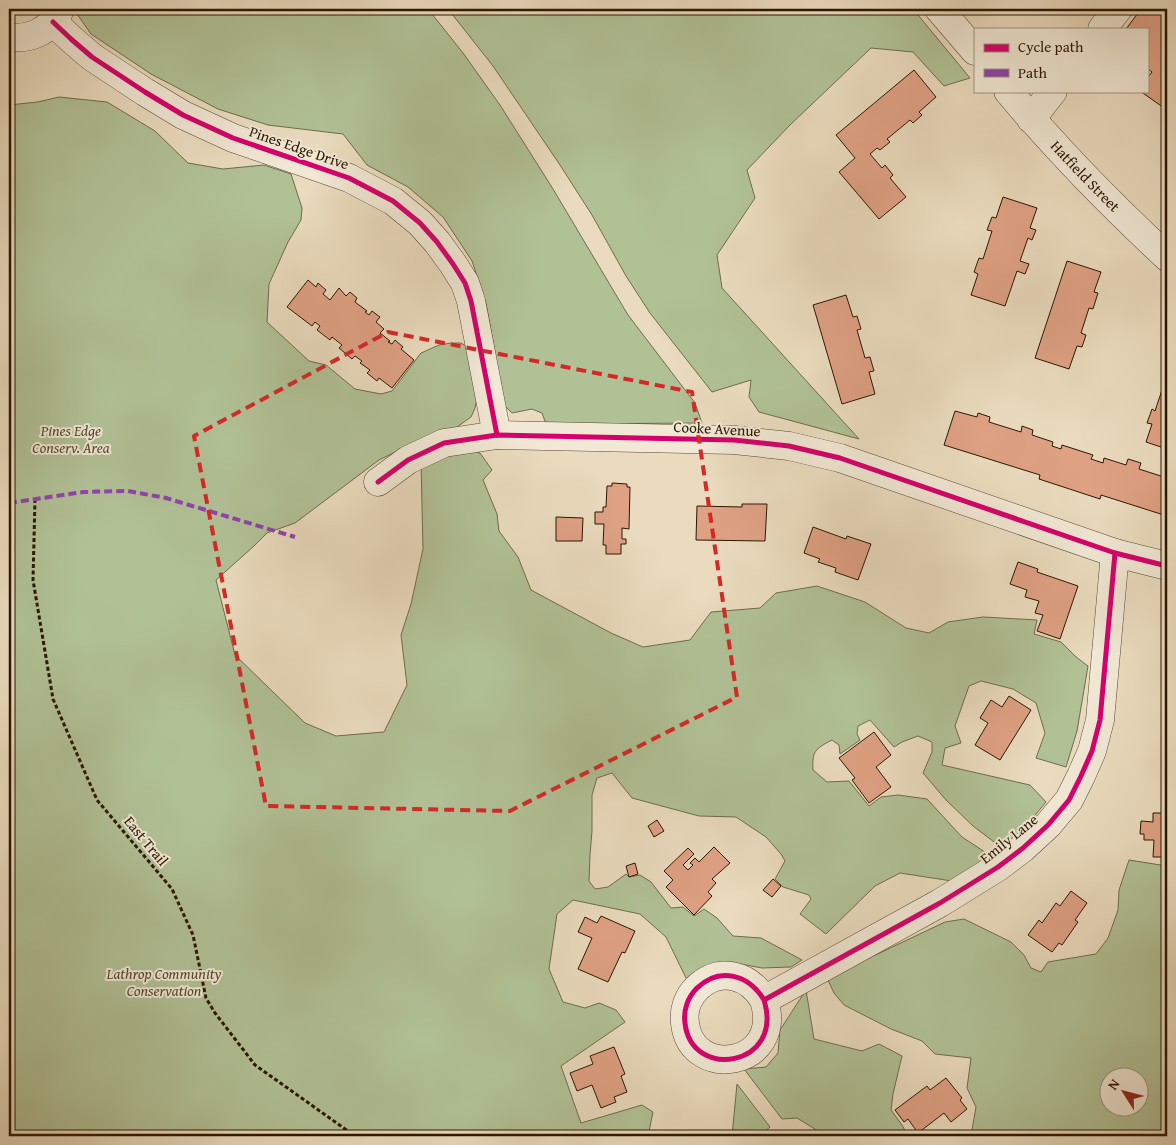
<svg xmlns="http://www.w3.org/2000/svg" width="1176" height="1145" viewBox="0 0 1176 1145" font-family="'Gentium Book Plus',serif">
	<rect width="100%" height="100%" fill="#eadbbe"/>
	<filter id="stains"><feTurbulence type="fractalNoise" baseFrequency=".004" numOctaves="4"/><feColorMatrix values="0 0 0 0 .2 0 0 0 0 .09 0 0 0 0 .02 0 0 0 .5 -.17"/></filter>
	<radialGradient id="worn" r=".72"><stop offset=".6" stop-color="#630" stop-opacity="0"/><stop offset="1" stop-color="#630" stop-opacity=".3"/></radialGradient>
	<g fill="#b1c196" stroke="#6e6c4b" fill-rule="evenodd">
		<path d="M77,9h351l35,44 37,52 53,84 75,126 67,88 7,20 -156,1 -4,-11 -10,-4 -20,4 -9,-9 -9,-57 -8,-44 -14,-42 -29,-44 -35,-30 -41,-22 -24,-31 -75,-9 -50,-16 -67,-35 -60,-40 -14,-20z"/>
		<path d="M448,9h465l57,69 -26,8 -31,-34 -42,-4 -81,77 -43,45 8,28 -38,57 5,33 137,151 -100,-27 -10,-15 2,-17 -39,12 -62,-79 -24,-37 -34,-61 -32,-50 -67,-99z"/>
		<path d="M59,97l48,5 48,29 33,32 35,6 41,-4 27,9 11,34 -1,12 -13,22 -19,42 -2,38 42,39 17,4 29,24 26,5 11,-3 29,-38 18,-8 12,-2h10l8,5 8,50 -2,10 -4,9 -24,17 -41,13 -27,13 -84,63 -28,10 -13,13 -38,34 19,75 70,68 31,13 48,-4 23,-47 -6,-50 10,-31 12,-55 -2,-87 44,-13 15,4 12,17 -9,10 14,34 2,17 19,26 13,33 80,43 32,14 47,-7 21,-28 49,-4 16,-15 41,-7 48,16 41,26 23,5 19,-11 35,-5 54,3 -3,14 27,8 15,15 12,9 -11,65 -11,36 -30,-9 9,-25 -9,-30 -23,-14 -32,-8 -12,5 -14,40 6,17 -16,5 -3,17 88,20 16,17 -20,24 -24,22 -29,-22 -27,-26 -23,-27 9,-21v-10l-14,-6 -16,6 -8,5 -24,-27 -12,6 -1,8 3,6 -20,14 -1,-9 -7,-5c-17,9 -20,11 -19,30l14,12 22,-1 20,25 12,-9 17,-2 29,4 35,38 29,19 -39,25 -52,-8 -25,13 -49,48 -26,-20 11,-15 -2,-4 -26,-8 -8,-8 10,-18 -4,-7 -15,-17 -30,-20 -37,-1 -67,-18 -20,-25 -15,5 -5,17v36l-2,24 -1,26 6,8 13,-2 18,-13 3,3 11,-2 11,7 20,26 12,-1 11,9 10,-7 13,9 16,18 28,2 41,22 -11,7 -29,1 -27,-5 -46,21 -23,-47 -26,-23 -67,-14 -16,14 -8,55 14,33 22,6 14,-5 17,7 9,12 -64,44 20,57 61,-18 11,7 -5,24h-639v-1031l29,-3z"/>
		<path d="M1129,860l38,6v270h-196l5,-29 -9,-19 4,-30 -36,-4 -13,-13 -31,-12 -47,-24 -10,-12 -7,-15 118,-56 19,-3 47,23 13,13 7,13 10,4 7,-10 48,-8 12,-16 10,-28 1,-20zM1108,1078h30v30h-30z"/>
		<path d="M806,990l8,49 48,12 17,-7 23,12 -9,38 -2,16 11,15 6,11h-82l-29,-18 -15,1 -38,-50 22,-2 12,-14 2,-23z"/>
		<path d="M737,1084l33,43 -8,7v2h-30z"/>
	</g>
	<g fill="#dfa184" stroke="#2b1700">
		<path d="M1141,9h26v101l-27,-19h7v-13l5,-6 -5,-4v-39h-21z"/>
		<path d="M914,70l22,27 -17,15 3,3 -9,8 -3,-3 -23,19 3,3 -10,8 -3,-2 -7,6 12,14 3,-3 8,10 -3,3 16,19 -27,22 -40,-47 16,-14 -19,-23z"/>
		<path d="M1003,197l34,11 -7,20 6,2 -4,10 -4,-2 -8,23 9,3 -4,10 -8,-3 -12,35 -34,-11 7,-21 -4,-2 5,-14 4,1 9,-28 -5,-1 5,-13 4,1z"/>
		<path d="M1067,261l34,11 -7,20 4,1 -5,16 -4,-1 -8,25 5,2 -4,12 -5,-1 -8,23 -34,-11z"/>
		<path d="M308,280l8,7 2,-4 8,7 -3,4 7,6 9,-12 7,8 4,-4 7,6 -2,4 12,9 -2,1 4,3 3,-4 8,6 -4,5 8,7 -4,4 10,8 -2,1 4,2 3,-4 8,7 -2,2 13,11 -22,28 -13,-10 -2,3 -10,-8 3,-3 -10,-7 2,-2 -7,-5 -3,3 -13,-11 3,-3 -10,-8 -2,3 -13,-10 3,-4 -5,-4 -3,4 -25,-19z"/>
		<path d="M846,295l7,22 4,-1 4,13 -4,1 8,28 5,-1 4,14 -5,1 6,22 -33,10 -29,-99z"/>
		<path d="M1166,367h1v82l-21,-7 6,-18 -5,-1 5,-14 3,2 10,-30 -3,-1z"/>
		<path d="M955,411l22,6 1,-4 12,4 -1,5 32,10 1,-6 11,4 -1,5 21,7 -1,4 9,3 1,-4 31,10 -2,4 12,4 1,-5 22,7 2,-6 13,4 -2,6 28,9v-2v40l-66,-21 -1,4 -61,-20 1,-4 -96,-30z"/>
		<path d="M612,483l15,1v3h3l-1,42 -7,-1v11h4v5h-5v10h-15v-9h-3l1,-21h-9v-12h8v-5h3l1,-21h5z"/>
		<path d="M742,504h25l-2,37 -69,-1 1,-34 45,1z"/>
		<path d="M556,517l27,1 -1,23h-26z"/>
		<path d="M813,527l33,12 1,-3 24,8 -13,36 -23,-8 1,-4 -18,-6 2,-3 -16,-6z"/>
		<path d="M1018,562l20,7 -1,3 41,14 -18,53 -23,-8 6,-16 -8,-2 4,-12 -14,-4 2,-7 -17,-6z"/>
		<path d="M1009,696l22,14 -31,50 -25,-15 13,-22 -8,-5 11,-18 11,7z"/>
		<path d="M874,732l17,23 -15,12 15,20 -22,16 -17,-23 3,-2 -16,-20z"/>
		<path d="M1153,813h14v46h-5v-2h-9l1,-17h-10v-6h-4l1,-13 12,1z"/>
		<path d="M657,820l7,11 -10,6 -6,-11z"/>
		<path d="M714,847l16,16 -18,16 4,4 -8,9 4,4 -18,19 -28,-28 7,-7 -9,-9 24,-23 6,6 -11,11 5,5 5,-5 -3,-2 5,-5 4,4z"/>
		<path d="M635,863l3,11 -9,3 -3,-11z"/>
		<path d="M773,879l8,7 -9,11 -9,-7z"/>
		<path d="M1071,891l16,12 -12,17 3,2 -16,23 -3,-2 -7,9 -24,-17 11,-15 3,3 14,-20 4,3z"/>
		<path d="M601,916l34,15 -10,22 -3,-1 -14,30 -30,-13 14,-31 -14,-6 7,-15 12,6z"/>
		<path d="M614,1047l11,27 -4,2 6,16 -13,5 2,5 -15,6 -9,-23 -15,6 -7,-18 23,-9 -3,-8z"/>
		<path d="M946,1078l16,20 -2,2 7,9 -16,13 -7,-9 -26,20 -10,-14 -4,3 -9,-12 32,-24 3,4z"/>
	</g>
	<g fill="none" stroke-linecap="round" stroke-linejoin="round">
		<g stroke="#5b4830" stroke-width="29">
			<g id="minor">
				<path d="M939,9l36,42"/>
				<path d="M53,22l18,17 21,18 53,35 38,23 50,23 116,40 44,23 27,22 17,19 16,22 12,19 6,18 26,134"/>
				<path d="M1102,29l16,-20"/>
				<path d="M9,37c22,3 43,-7 51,-28"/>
				<path id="s1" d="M1008,91c49,59 103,114 159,166"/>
				<path d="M1031,119l22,-28"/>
				<path d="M378,482l30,-22 36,-17 53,-8 237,5 55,6 51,12 275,95 52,13"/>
				<path d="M764,1000c21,67 -73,81 -79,23 -2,-13 3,-26 12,-35 23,-22 52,-13 67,12l176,-97 58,-36 25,-19 25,-23 21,-25 12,-24 11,-25 8,-31 15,-167"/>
			</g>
		</g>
		<g stroke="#2b1700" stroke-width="3" stroke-dasharray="4 2.5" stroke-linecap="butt">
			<path d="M35,499l-2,81 20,119 44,101 75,89 21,46 13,63 9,15 40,52 100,71"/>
			<path d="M9,1126l5,10"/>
		</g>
		<use href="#minor" stroke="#f1e8d5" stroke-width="28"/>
		<path stroke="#8e44ad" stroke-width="4" stroke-dasharray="8 4" stroke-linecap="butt" d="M9,503l74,-11 45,-1 38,7 129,39"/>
		<g stroke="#f1e8d5" stroke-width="8">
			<g id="cycleway">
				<path d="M53,22l18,17 21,18 53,35 38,23 50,23 116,40 44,23 27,22 17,19 16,22 12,19 6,18 26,134"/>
				<path d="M378,482l30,-22 36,-17 53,-8 237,5 55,6 51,12 275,95 52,13"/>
				<path d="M764,1000c21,67 -73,81 -79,23 -2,-13 3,-26 12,-35 23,-22 52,-13 67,12l176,-97 58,-36 25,-19 25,-23 21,-25 12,-24 11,-25 8,-31 15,-167"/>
			</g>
		</g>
		<use href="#cycleway" stroke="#d6006c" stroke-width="5"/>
	</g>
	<path fill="none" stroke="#d62828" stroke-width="4" stroke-dasharray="10 6" stroke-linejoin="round" d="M388,332l304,60 45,305 -227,114 -244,-5 -72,-370z"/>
	<g text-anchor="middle" stroke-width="4" stroke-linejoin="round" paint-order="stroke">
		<g font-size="15" fill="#2b1700" stroke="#f1e8d5">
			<text transform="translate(299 148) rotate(19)" y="5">Pines Edge Drive</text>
			<text dy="5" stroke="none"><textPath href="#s1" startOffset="115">Hatfield Street</textPath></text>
			<text transform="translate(717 429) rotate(3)" y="5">Cooke Avenue</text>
			<text transform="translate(1009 839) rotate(-39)" y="5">Emily Lane</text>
			<text transform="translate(146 841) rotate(50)" y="5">East Trail</text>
		</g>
		<g font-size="15" font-style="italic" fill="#534a2d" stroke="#f1e8d5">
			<text x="71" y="436">Pines Edge<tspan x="71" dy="17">Conserv. Area</tspan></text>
			<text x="164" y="979">Lathrop Community<tspan x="164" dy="17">Conservation</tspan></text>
		</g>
	</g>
	<rect width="1176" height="1145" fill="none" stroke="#eadbbe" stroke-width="30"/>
	<rect x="10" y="10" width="1156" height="1125" fill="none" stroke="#2b1700" stroke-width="2.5"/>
	<rect x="15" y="15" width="1146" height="1115" fill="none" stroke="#2b1700"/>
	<rect x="974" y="28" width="175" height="65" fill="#f1e8d5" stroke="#a29480"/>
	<rect x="984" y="44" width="25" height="8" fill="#d6006c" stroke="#a29480"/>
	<text x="1018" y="52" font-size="15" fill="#2b1700">Cycle path</text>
	<rect x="984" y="69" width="25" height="8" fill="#8e44ad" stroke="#a29480"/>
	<text x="1018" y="78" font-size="15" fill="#2b1700">Path</text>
	<g transform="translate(1124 1092) rotate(306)"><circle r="24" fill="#f1e8d5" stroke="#a29480"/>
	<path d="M0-4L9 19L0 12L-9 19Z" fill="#8f2418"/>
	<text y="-8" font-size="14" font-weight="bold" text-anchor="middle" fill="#2b1700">N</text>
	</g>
	<rect width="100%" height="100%" filter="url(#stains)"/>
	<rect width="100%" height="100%" fill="url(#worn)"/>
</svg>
